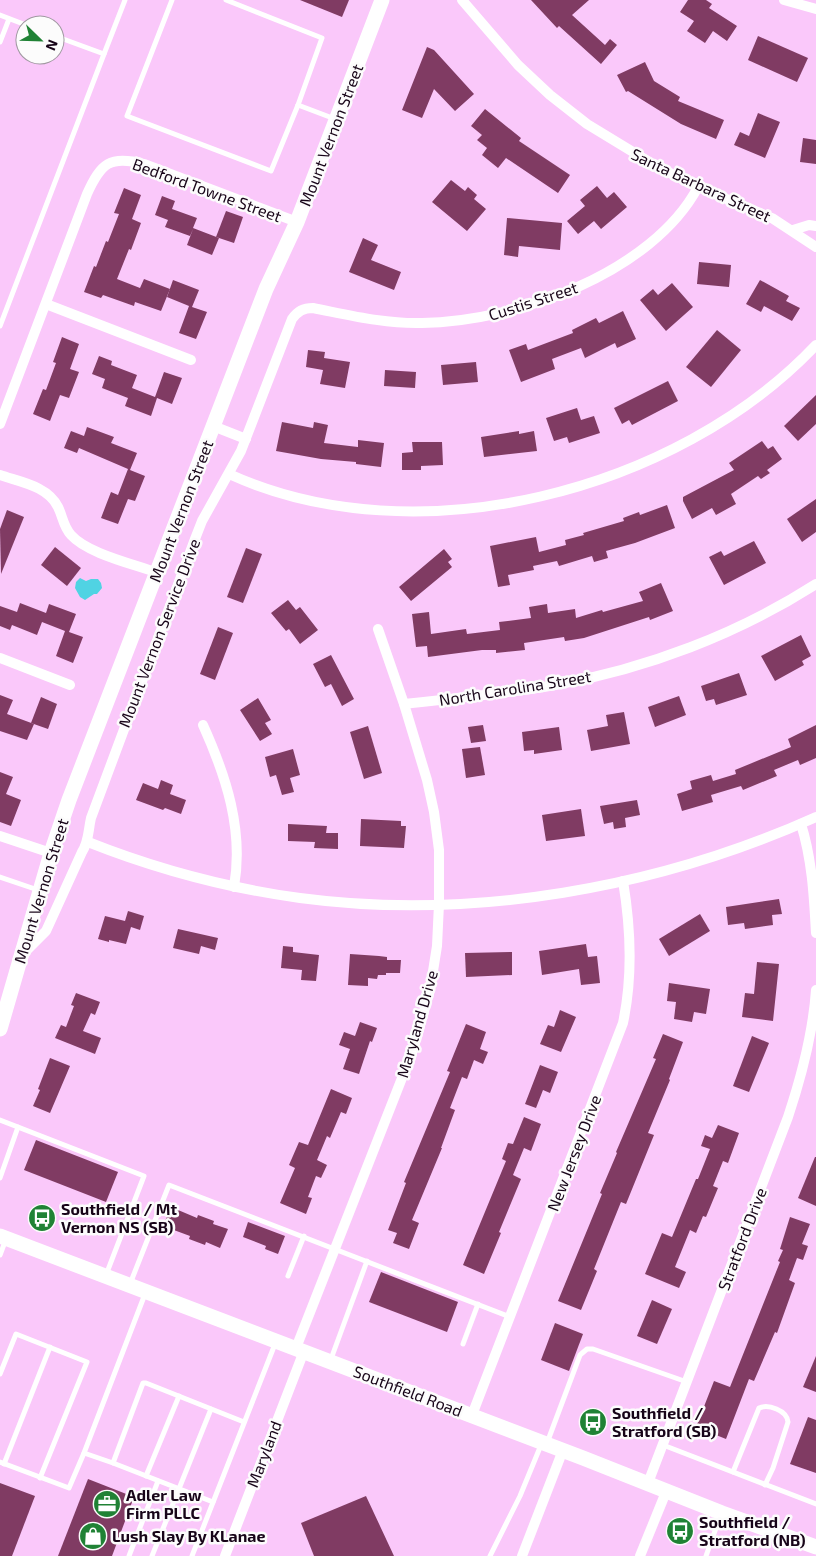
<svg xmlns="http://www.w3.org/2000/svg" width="816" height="1556" viewBox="0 0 816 1556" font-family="'Exo 2',sans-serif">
	<rect width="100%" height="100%" fill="#fac8fa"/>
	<path fill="#50d3e3" d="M80,578l6,3 5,-2h7l3,4 1,5 -5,6h-3l-9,6 -5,-3 -5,-9 1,-6z"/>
	<g fill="#803b63">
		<path d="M300,0h49l-7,17z"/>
		<path d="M531,0h58l-17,15 33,30 5,-6 7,6 -16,19 -42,-38 -2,2z"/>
		<path d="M688,0h18l6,4 -3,4 28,18 -10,15 -14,-10 -8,12 -18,-12 7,-10 -14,-9z"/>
		<path d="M758,36l50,22 -11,24 -49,-22z"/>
		<path d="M427,47l7,3 40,44 -19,17 -21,-22 -12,29 -20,-8z"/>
		<path d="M645,62l9,19 26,16 -2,4 46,19 -8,19 -35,-15 -53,-33 -2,1 -9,-17z"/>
		<path d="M485,109l36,29 -2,3 51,34 -12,18 -52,-35 -8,10 -16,-13 5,-7 -10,-8 5,-5 -11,-9z"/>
		<path d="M758,113l22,9 -15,36 -31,-13 6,-13 9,4z"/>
		<path d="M803,138l13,2v24l-16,-2z"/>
		<path d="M451,180l14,11 3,-4 9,8 -3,4 12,10 -19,22 -35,-29z"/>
		<path d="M597,186l10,12 7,-6 13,15 -26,22 -7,-8 -16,13 -11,-13 18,-15 -5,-6z"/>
		<path d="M124,188l17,7 -9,24 9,4 -10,27 -2,-1 -12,30 23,9 4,-9 26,10 -9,22 -26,-9 -1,4 -31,-11 -2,3 -17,-6 10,-26 2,1 10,-26 2,1 11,-28 -5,-1z"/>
		<path d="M162,196l13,5 -3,8 25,9 -4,10 26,10 -7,17 -25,-10 6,-16 -3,7 -25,-9 3,-7 -13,-5z"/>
		<path d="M226,211l17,6 -9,26 -18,-6z"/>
		<path d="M507,218l55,5 -2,27 -41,-4 -1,11 -14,-2z"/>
		<path d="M363,238l15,7 -7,15 30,12 -7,18 -45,-18z"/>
		<path d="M699,262l32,3 -2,22 -32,-3z"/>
		<path d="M173,280l26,10 -7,17 15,5 -11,27 -17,-6 10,-27 -22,-9z"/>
		<path d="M760,280l29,16 -3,5 14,7 -8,13 -28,-15 -3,6 -15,-8z"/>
		<path d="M672,283l21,24 -27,24 -26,-31 13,-11 5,6z"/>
		<path d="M623,311l13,28 -19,9 -2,-5 -30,15 -4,-10 -29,11 3,10 -34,13 -12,-32 17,-6 2,6 45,-17 -1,-3 24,-12 3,5z"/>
		<path d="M717,330l24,20 -30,37 -25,-20z"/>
		<path d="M62,337l17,7 -9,25 9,3 -10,26 -9,-3 -10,26 -17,-7 10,-25 3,1 10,-27 -3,-1z"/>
		<path d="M308,350l17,2 -1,6 26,4 -5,26 -25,-4 3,-14 -17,-3z"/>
		<path d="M99,356l13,5 -1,4 26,10 -5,13 23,9 9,-25 18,6 -10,26 -15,-6 -6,18 -26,-10 3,-8 -26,-10 3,-9 -13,-5z"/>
		<path d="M476,362l2,20 -35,3 -2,-20z"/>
		<path d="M385,370l31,2 -1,16 -31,-2z"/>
		<path d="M668,381l10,20 -46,24 -3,-5 -7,4 -8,-16z"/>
		<path d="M816,395v29l-18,17 -14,-15z"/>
		<path d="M577,408l4,12 13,-4 6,17 -31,10 -2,-6 -13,4 -8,-23z"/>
		<path d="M282,422l31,6 1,-6 14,3 -4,18 34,4v-7l26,3 -3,24 -25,-3v-2l-35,-3 -45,-8z"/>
		<path d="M87,427l27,10 -3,6 26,10 -7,17 15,6 -10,25 -7,-2 -10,25 -17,-6 10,-26 7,3 10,-26 -49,-21 -2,5 -13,-5 7,-17 13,5z"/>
		<path d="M519,431v3l15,-3 3,20 -53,6 -3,-20z"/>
		<path d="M762,441l6,8 5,-3 9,13 -15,11 3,3 -9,6 -3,-3 -27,18 5,10 -20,11 -4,-7 -20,11 -9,-18v-4l51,-27 -5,-7z"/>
		<path d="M412,442h30l1,23 -22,1v4h-19v-17l11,-1z"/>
		<path d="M816,499v33l-14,10 -15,-23z"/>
		<path d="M667,505l8,23 -40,15 -29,8 2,7 -14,4 -2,-6 -33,10 -2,-5 -24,5 1,4 -26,5 2,10 -12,2 -8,-41 46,-9 3,15 27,-7 -1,-5 19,-5 -1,-2 41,-12 -1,-3 16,-6 1,3z"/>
		<path d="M7,510l17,7 -23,57 -1,-45z"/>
		<path d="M754,541l12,22 -42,22 -15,-28 12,-6 3,5z"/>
		<path d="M55,547l26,21 -14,18 -26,-21z"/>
		<path d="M246,548l16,6 -19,49 -16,-6z"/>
		<path d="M444,549l8,10 -4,3 4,5 -41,34 -12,-14z"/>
		<path d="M661,583l12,28 -23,9 -1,-3 -65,21 -19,3 -1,-4 -40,6 1,7 -29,3v-3h-14l-54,7 -1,-11 -11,1 -4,-33 17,-2 2,22 35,-5 1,5 33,-4 -1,-8 32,-4 -2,-11 18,-3 1,9 27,-4 1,9 26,-8 1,2 40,-11 -4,-9z"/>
		<path d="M288,600l8,10 4,-3 18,23 -18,14 -11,-15 -3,2 -15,-18z"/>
		<path d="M20,603l26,10 3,-9 27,10 -7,18 14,5 -10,26 -17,-7 9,-25 -23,-9 -5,13 -25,-10 -2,5 -10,-4v-20l17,6z"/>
		<path d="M218,627l15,6 -18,47 -15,-6z"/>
		<path d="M801,635l10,21 -9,5 2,4 -29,16 -14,-25z"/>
		<path d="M331,655l23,44 -12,7 -11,-22 -6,3 -12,-23z"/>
		<path d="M739,673l8,22 -31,10 -2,-6 -8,2 -5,-15z"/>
		<path d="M0,695l13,5 -6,14 27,10 -7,16 -27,-9z"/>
		<path d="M679,696l7,19 -31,12 -7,-20z"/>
		<path d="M41,697l16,7 -9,25 -17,-6z"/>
		<path d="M258,698l13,22 -6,3 7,11 -12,7 -20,-31z"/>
		<path d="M624,712l6,32 -39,7 -4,-21 21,-4 -2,-11z"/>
		<path d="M483,725l3,16 -15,2 -3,-16z"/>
		<path d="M816,725v33l-16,7 -2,-5 -24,10 3,6 -34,14 -2,-4 -30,9 2,7 -31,9 -5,-17 15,-5 -2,-8 21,-6 2,6 23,-7 -1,-4 56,-23 -3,-8z"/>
		<path d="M368,726l14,47 -18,6 -14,-47z"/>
		<path d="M559,727l3,23 -28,4v-4l-10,1 -2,-19z"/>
		<path d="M480,747l5,28 -19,3 -4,-29z"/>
		<path d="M293,749l7,26 -10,3 4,14 -12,3 -6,-20 -6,2 -5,-20z"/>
		<path d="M0,772l13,5 -7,17 15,6 -10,26 -11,-4z"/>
		<path d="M161,780l12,5 -3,9 16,6 -5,14 -16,-6 -2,2 -27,-10 7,-17 15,6z"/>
		<path d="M637,800l3,15 -15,3 1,9 -12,2 -1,-7 -9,2 -4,-18z"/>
		<path d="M581,809l4,27 -39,5 -4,-26z"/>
		<path d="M361,819l40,2v5h5l-2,22 -44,-2z"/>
		<path d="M288,824l39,2 -1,7h12v16l-24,-1 1,-6 -27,-1z"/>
		<path d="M779,899l3,15 -10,1 1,10 -28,4 -1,-6 -16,2 -2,-18z"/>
		<path d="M128,911l16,5 -4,14 -9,-3 -5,17 -17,-4v2l-11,-3 7,-23 20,5z"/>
		<path d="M700,914l10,17 -41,25 -10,-17z"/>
		<path d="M178,929l40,9 -3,12 -14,-4 -2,8 -26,-6z"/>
		<path d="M586,944l2,13 9,-1 3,27 -19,2 -2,-16 -37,6 -3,-24z"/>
		<path d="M283,946l10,1v5l26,3 -3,26 -15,-1 1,-10 -21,-2z"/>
		<path d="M512,952v23l-46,2 -1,-24z"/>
		<path d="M350,954l29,2 8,1v3h14l-1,13h-14v2h-8l-1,4 -9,-1v8l-20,-1z"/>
		<path d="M757,962l22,2 -6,57 -31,-4 3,-24 9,1z"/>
		<path d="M669,983l41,6 -4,25 -12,-2 -2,10 -18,-3 2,-17 -9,-1z"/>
		<path d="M76,993l24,9 -5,13 -4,-2 -8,18 18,7 -6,16 -40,-16 6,-13 5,2 8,-21 -3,-1z"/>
		<path d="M560,1010l16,7 -15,35 -21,-8 8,-19 6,2z"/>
		<path d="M360,1022l17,6 -5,14 -2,-1 -11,33 -16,-5 7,-20 -11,-4 5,-13 11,4z"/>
		<path d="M466,1024l20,8 -6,17 8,3 -5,12 -9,-4 -7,19 -5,-2 -12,31 5,2 -14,38h1l-30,72 7,3 -10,26 -16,-6 4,-10 -9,-3 18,-47 -2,-1 46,-110 -3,-1z"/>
		<path d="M663,1034l20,8 -14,37 1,1 -22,53 6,2 -28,69 -5,-2 -27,67 3,2 -16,39 -23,-9 44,-107 -2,-1 17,-40 -1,-1 40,-93 -3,-1z"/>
		<path d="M752,1036l17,7 -20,49 -16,-6z"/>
		<path d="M50,1058l20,8 -20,47 -17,-7 7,-16 -2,-1z"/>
		<path d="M540,1065l18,7 -8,21 -7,-3 -7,18 -11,-4z"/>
		<path d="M331,1089l21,9 -6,16 -5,-2 -11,26 -3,-2 -10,24 10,5 -6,13 -5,-2 -8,21 4,1 -6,16 -26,-11 15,-35 -6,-3 10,-23 9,3z"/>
		<path d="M524,1117l17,7 -10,27 -7,-3 -11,27 8,4 -22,53 2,1 -17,41 -21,-9 43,-104 -4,-2 6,-16 5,1z"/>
		<path d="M718,1125l21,8 -11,30 -5,-2 -10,25 5,2 -12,29 -3,-1 -7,17 -6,-3 -15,37 11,5 -7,16 -34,-14 17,-41 10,4 24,-58h2l12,-30 -9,-3 4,-11 7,3z"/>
		<path d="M36,1140l82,32 -12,30 -82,-32z"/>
		<path d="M815,1157h1v49l-18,-8z"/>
		<path d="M171,1207l26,11 1,-3 16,6 -1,3 15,5 -8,19 -14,-6 -1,3 -16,-6 1,-3 -27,-10z"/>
		<path d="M790,1217l20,7 -8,20 6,2 -5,14 -6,-2 -8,22 6,3 -18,50 -2,-1 -21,49 -5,-2 -23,60 -30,-12 18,-46 16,6 50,-125 -2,-1 5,-11 -3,-1z"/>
		<path d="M248,1222l37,14 -7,18 -13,-5 1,-3 -23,-9z"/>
		<path d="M381,1272l77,30 -11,30 -78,-30z"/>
		<path d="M652,1300l20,9 -15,35 -20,-8z"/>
		<path d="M555,1323l28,11 -14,37 -28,-11z"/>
		<path d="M816,1356v36l-13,-5z"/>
		<path d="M808,1417l8,3v53l-26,-9z"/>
		<path d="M88,1479l46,18 -22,59h-54z"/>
		<path d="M0,1483l35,13 -23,60h-12z"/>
		<path d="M366,1496l28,60h-80l-13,-33z"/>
	</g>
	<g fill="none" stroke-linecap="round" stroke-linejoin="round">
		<g stroke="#fff" stroke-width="5">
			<path d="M172,0l-45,116 144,55 27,-66 24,-67 -96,-38"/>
			<path d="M0,15l26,10"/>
			<path d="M0,42l9,-23"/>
			<path d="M104,54l21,-54"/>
			<path d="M298,105l37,14"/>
			<path d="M0,326l104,-272 -49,-18"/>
			<path d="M0,877l38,13"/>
			<path d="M0,1120l144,56 -38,99"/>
			<path d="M0,1178l18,-51"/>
			<path d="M0,1255l6,-16"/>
			<path d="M288,1276l16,-40"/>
			<path d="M130,1284l39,-99 341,132"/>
			<path d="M463,1344l15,-40"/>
			<path d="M331,1359l36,-98"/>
			<path d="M0,1374l16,-40 71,28 -47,116"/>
			<path d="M547,1443l33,-88 7,-6h6l94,33"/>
			<path d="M663,1445l153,59"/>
			<path d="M84,1453l29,10 30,-80h3l98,39"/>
			<path d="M0,1462l69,26 15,-35 61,-159"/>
			<path d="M113,1463l100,39"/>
			<path d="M4,1464l46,-117"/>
			<path d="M733,1472l26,-64c9,-4 28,2 29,14l-15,46 -8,17"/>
			<path d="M146,1476l33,-80"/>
			<path d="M129,1556l29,-75"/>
			<path d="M152,1556l59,-147"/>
			<path d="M192,1556l83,-212"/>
			<path d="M490,1556l30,-60 21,-51"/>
			<path d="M706,1556l15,-42"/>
		</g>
		<g stroke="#fff" stroke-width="10">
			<path d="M462,0l56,65 32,30 37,29 69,42 42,21 74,31 44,29"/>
			<path d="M784,0l32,9"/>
			<path d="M793,230l16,-5 7,1"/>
			<path d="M46,304l145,56"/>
			<path d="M0,424l87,-230c14,-31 23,-39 57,-30l153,58"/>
			<path d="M213,426l33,13"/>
			<path d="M229,474c187,85 448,18 587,-129"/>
			<path d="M0,475c20,7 48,11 58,32 5,10 5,19 13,28 17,19 63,29 87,38"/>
			<path d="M0,658l70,27"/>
			<path d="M404,704c51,-6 101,-10 151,-19 91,-16 183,-51 261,-101"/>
			<path d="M203,725c23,51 41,105 31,162"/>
			<path d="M801,824c11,35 13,72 15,109"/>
			<path d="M0,836l51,17"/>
			<path d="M88,842c68,27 139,46 212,56 172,23 358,-10 516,-81"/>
			<path d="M24,953l22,-22 36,-79c7,-11 6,-21 9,-34l104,-279 7,-18 39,-70 51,-132c6,-8 11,-11 21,-11 36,7 72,16 109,15 94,-1 230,-50 276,-136"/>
			<path d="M296,1348l117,-298 17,-60 7,-44 2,-42v-54l-5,-38 -7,-32 -23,-76 -26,-75"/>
			<path d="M472,1415l151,-392c10,-47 8,-94 0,-142"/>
			<path d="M648,1483l140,-366c14,-42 25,-84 28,-127"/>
			<path d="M225,1556l79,-205"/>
			<path d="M522,1556l41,-106"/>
			<path d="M640,1556l26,-64"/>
		</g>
		<g stroke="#fff" stroke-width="15">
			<path d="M0,1029l51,-176 18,-53 197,-511 31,-67 85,-222"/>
			<path d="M0,1236l583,222 139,55 94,34"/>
		</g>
	</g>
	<defs>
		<g id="bus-disc" transform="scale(1.4375)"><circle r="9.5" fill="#208235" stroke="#fcfcfc"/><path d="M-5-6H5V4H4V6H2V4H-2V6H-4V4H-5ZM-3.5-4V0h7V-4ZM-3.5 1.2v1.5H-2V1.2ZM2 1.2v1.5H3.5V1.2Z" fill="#fff"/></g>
		<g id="office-disc" transform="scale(1.4375)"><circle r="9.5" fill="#208235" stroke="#fcfcfc"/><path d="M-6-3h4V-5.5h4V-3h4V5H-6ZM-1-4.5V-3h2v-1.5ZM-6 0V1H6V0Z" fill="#fff"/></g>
		<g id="shop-disc" transform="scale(1.4375)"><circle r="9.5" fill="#208235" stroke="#fcfcfc"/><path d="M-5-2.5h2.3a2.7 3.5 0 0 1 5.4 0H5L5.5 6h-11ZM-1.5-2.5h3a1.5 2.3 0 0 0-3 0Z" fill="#fff"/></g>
	</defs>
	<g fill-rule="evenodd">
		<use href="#bus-disc" x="42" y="1218"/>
		<use href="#bus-disc" x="593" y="1422"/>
		<use href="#office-disc" x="107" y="1504"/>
		<use href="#bus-disc" x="680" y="1531"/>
		<use href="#shop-disc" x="93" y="1536"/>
	</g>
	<g text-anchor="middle" stroke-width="5" stroke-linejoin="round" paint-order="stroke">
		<g font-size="16" fill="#170418" stroke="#fcfcfc">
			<text transform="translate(331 135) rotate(-69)" y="6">Mount Vernon Street</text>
			<text transform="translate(701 185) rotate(25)" y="6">Santa Barbara Street</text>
			<text transform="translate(207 190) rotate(20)" y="6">Bedford Towne Street</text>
			<text transform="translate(533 301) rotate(-18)" y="6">Custis Street</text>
			<text transform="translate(181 511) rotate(-69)" y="6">Mount Vernon Street</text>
			<text transform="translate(159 633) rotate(-69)" y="6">Mount Vernon Service Drive</text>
			<text transform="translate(515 688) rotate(-9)" y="6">North Carolina Street</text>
			<text transform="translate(41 891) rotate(-73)" y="6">Mount Vernon Street</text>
			<text transform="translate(417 1024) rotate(-74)" y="6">Maryland Drive</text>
			<text transform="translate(574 1153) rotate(-69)" y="6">New Jersey Drive</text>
			<text transform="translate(742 1239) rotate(-69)" y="6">Stratford Drive</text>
			<text transform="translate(408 1391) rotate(21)" y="6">Southfield Road</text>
			<text transform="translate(264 1454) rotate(-69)" y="6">Maryland</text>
		</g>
		<g font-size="16" font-weight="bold" fill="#170418" stroke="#fcfcfc" text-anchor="start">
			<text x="61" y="1215">Southfield / Mt<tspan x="61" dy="18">Vernon NS (SB)</tspan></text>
			<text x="612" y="1419">Southfield /<tspan x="612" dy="18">Stratford (SB)</tspan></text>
			<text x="126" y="1501">Adler Law<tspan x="126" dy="18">Firm PLLC</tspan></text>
			<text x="699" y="1528">Southfield /<tspan x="699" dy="18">Stratford (NB)</tspan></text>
			<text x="112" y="1542">Lush Slay By KLanae</text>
		</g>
	</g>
	<g transform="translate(40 40) rotate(113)"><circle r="24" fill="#fcfcfc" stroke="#a099a1"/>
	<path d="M0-4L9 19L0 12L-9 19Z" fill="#208235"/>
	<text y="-8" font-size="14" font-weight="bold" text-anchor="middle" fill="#170418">N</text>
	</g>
</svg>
